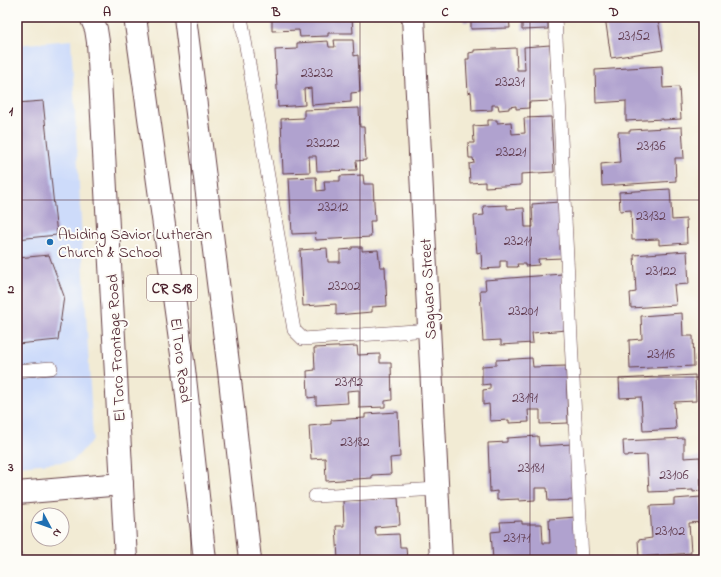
<svg xmlns="http://www.w3.org/2000/svg" width="721" height="577" viewBox="0 0 721 577" font-family="'Indie Flower',sans-serif">
	<rect width="100%" height="100%" fill="#fdfcf7"/>
	<filter id="ink" filterUnits="userSpaceOnUse"><feTurbulence type="fractalNoise" baseFrequency=".025" numOctaves="2"/><feDisplacementMap in="SourceGraphic" scale="8" xChannelSelector="R" yChannelSelector="G"/><feConvolveMatrix kernelMatrix="1 2 1 2 8 2 1 2 1" color-interpolation-filters="sRGB"/></filter>
	<filter id="wash" filterUnits="userSpaceOnUse"><feTurbulence type="fractalNoise" baseFrequency=".012" numOctaves="4" result="noise"/><feDisplacementMap in="SourceGraphic" scale="16" xChannelSelector="R" yChannelSelector="G"/><feGaussianBlur stdDeviation="0.9" result="paint"/><feColorMatrix in="noise" values="0 0 0 0 0 0 0 0 0 0 0 0 0 0 0 0 0 1.4 0 .05"/><feComposite in="paint" operator="in"/></filter>
	<g filter="url(#wash)">
		<rect width="100%" height="100%" fill="#f2ebd4"/>
		<path fill="#cddbfa" d="M71,40l22,399 -20,22 -56,5v-421z"/>
		<g id="blocks">
			<g fill="#b0a2cf">
				<path d="M272,17h80l1,16h-25v3l-28,1 -1,-7 -27,1z"/>
				<path d="M463,17h46l1,11 -39,1v-8l-7,1z"/>
				<path d="M522,17h26v12l-26,1z"/>
				<path d="M605,17h63v1l-10,1 5,31 -52,8z"/>
				<path d="M334,40h19l1,16 4,-1 2,37 -9,1v9l-39,3 -1,-17 -7,1 1,16 -27,2 -3,-57 22,-1v-6l31,-2 1,6h6z"/>
				<path d="M550,45l3,56 -24,1v6l-13,1v-3l-7,1v2l-10,1 -1,-5h-6v5l-20,1 -1,-19 -3,1 -2,-34h3v-6l5,-1v-2l42,-2 1,22h8l-1,-23z"/>
				<path d="M662,66l1,22 16,-1 2,32 -18,1v-1l-37,2v-20l-30,2 -1,-33z"/>
				<path d="M43,101l14,134 -40,4v-136z"/>
				<path d="M359,108l1,19h4l2,33 -10,1 1,9 -40,1 -1,-15h-7l1,16 -27,1 -2,-54 23,-1v-8z"/>
				<path d="M551,117l3,55 -33,2v11l-36,2v-5l-15,1 -1,-19 5,-1 -1,-5h-4l-1,-15h6l-1,-17 15,-1v-5h9v3l14,-1 1,12 13,-1 -1,-15z"/>
				<path d="M682,127l2,31h-9l1,23 -74,5 -1,-22 19,-2 -2,-30h12v-2z"/>
				<path d="M363,175l1,9h9l2,37h-5l1,16 -55,3 -1,-7 -23,1 -3,-56 27,-1 1,14 8,-1 -1,-9h16v-5z"/>
				<path d="M670,189l2,31 14,-1 1,24 -28,2v-6l-27,1 -1,-30 -11,1 -1,-19z"/>
				<path d="M559,202l3,56 -24,1 1,6 -14,1v-2h-8l1,3h-11v-6h-7v7l-18,1 -1,-17 -4,1 -3,-37 10,-1 -1,-9 24,-1v4l17,-1 1,19h8l-1,-23z"/>
				<path d="M352,247h10v4l16,-1 2,17h5l2,39 -15,1v5l-36,3v-11l-33,2 -3,-56 27,-2 1,14h12v-12l12,-1z"/>
				<path d="M687,251l2,33 -15,1 2,20 -45,3 -1,-15 6,-1 -2,-37z"/>
				<path d="M49,255l15,41 -6,44 -41,4v-86z"/>
				<path d="M562,274l4,56 -34,3 1,10 -32,2v-5l-18,1 -3,-51h6l-1,-10z"/>
				<path d="M682,313l1,23h10l1,30 -64,3 -1,-29 13,-1 -1,-23z"/>
				<path d="M357,346l1,9 22,-1v9h11l1,37 -7,1v6l-26,1v-18l-12,1 1,12 -32,2v-8l-8,1 -1,-27 8,-1 -1,-22z"/>
				<path d="M532,358l1,9 33,-1 2,57 -28,1v-14h-12l1,12 -20,1v-3l-19,1 -1,-17 -6,1v-15l7,-1v-5l-8,1v-19l14,-1v-5z"/>
				<path d="M695,375l1,26 -22,1 2,27 -33,2 -2,-34 -21,1 -1,-19z"/>
				<path d="M398,412l2,45 -10,1 1,16 -19,1v3l-46,3 -1,-23 -14,1 -2,-33 22,-2v-4l34,-2v-4z"/>
				<path d="M538,436l1,10 33,-2 3,56 -27,1 -1,-13h-12v12l-16,1v-2l-22,1v-9l-7,1 -2,-49 19,-1v-4z"/>
				<path d="M684,438v20l16,-1 1,34 -8,1v-2l-44,2 -2,-37 -23,1 -1,-15z"/>
				<path d="M701,497l2,25 -14,1 2,30 -52,4 -1,-17 14,-2 -2,-32 24,-1v-6z"/>
				<path d="M398,498l2,27 -25,2 1,8 23,-1 1,13h6l1,13h-69l-2,-34h8l-1,-25z"/>
				<path d="M576,517l2,43h-85l-2,-28 10,-1 -1,-9 22,-1v3h20l1,19h7l-1,-24z"/>
			</g>
		</g>
	</g>
	<g filter="url(#ink)">
		<use href="#blocks" fill-opacity="0" stroke="#633e44" stroke-width="1"/>
		<g fill="none" stroke-linecap="round" stroke-linejoin="round">
			<g stroke="#633e44" stroke-width="14">
				<g id="service">
					<path d="M241,17l53,313 9,9 126,-9"/>
					<path d="M555,17l27,543"/>
					<path d="M17,371l34,-3"/>
					<path d="M315,496l123,-7"/>
					<path d="M17,559v1"/>
				</g>
			</g>
			<g stroke="#633e44" stroke-width="24">
				<g id="minor">
					<path d="M91,17l5,12 2,13 28,518"/>
					<path d="M413,17l28,543"/>
					<path d="M17,493l105,-9"/>
				</g>
			</g>
			<g stroke="#633e44" stroke-width="24">
				<g id="primary">
					<path d="M135,17l49,352 21,191"/>
					<path d="M185,17l44,354 21,189"/>
				</g>
			</g>
			<use href="#service" stroke="#fff" stroke-width="13"/>
			<use href="#minor" stroke="#fff" stroke-width="22"/>
			<use href="#primary" stroke="#fff" stroke-width="22"/>
		</g>
	</g>
	<path fill="none" stroke="#4a1f2b" stroke-width="1" stroke-opacity="0.55" d="M191,17v543M360,17v543M530,17v543M17,200h687M17,377h687"/>
	<circle fill="#1f6fb2" stroke="#fdfcf7" stroke-width="1.5" cx="50" cy="242" r="4"/>
	<g text-anchor="middle" stroke-width="4" stroke-linejoin="round" paint-order="stroke">
		<g font-size="14" fill="#644054">
			<text x="634" y="40">23152</text>
			<text x="317" y="77">23232</text>
			<text x="510" y="86">23231</text>
			<text x="323" y="147">23222</text>
			<text x="651" y="150">23136</text>
			<text x="511" y="156">23221</text>
			<text x="333" y="211">23212</text>
			<text x="651" y="220">23132</text>
			<text x="518" y="245">23211</text>
			<text x="661" y="275">23122</text>
			<text x="344" y="290">23202</text>
			<text x="523" y="315">23201</text>
			<text x="661" y="358">23116</text>
			<text x="349" y="386">23192</text>
			<text x="525" y="402">23191</text>
			<text x="355" y="446">23182</text>
			<text x="531" y="472">23181</text>
			<text x="674" y="479">23106</text>
			<text x="670" y="535">23102</text>
			<text x="517" y="542">23171</text>
		</g>
		<rect fill="#fdfcf7" stroke="#806168" stroke-width="1" x="147" y="275" width="50" height="26" rx="3"/>
		<g font-size="15" font-weight="bold" fill="#4a1f2b">
			<text x="172" y="293">CR S18</text>
		</g>
		<g font-size="16" fill="#4a1f2b" stroke="#fdfcf7" text-anchor="start">
			<text x="58" y="239">Abiding Savior Lutheran<tspan x="58" dy="18">Church &amp; School</tspan></text>
		</g>
		<g font-size="16" fill="#4a1f2b" stroke="#fdfcf7">
			<text transform="translate(427 289) rotate(-93)" y="6">Saguaro Street</text>
			<text transform="translate(115 348) rotate(-93)" y="6">El Toro Frontage Road</text>
			<text transform="translate(182 360) rotate(83)" y="6">El Toro Road</text>
		</g>
	</g>
	<rect width="721" height="577" fill="none" stroke="#fdfcf7" stroke-width="44"/>
	<g transform="translate(50 527) rotate(131)"><circle r="19" fill="#fdfcf7" stroke="#b5a4a5"/>
	<path d="M0-3L7 15L0 10L-7 15Z" fill="#1f6fb2"/>
	<text y="-6" font-size="11" font-weight="bold" text-anchor="middle" fill="#4a1f2b">N</text>
	</g>
	<rect x="22" y="22" width="677" height="533" fill="none" stroke="#4a1f2b" stroke-width="1.5"/>
	<g font-size="13" text-anchor="middle" font-weight="bold" fill="#4a1f2b">
		<text x="107" y="16">A</text>
		<text x="276" y="16">B</text>
		<text x="445" y="16">C</text>
		<text x="614" y="16">D</text>
		<text x="11" y="115">1</text>
		<text x="11" y="293">2</text>
		<text x="11" y="471">3</text>
	</g>
</svg>
